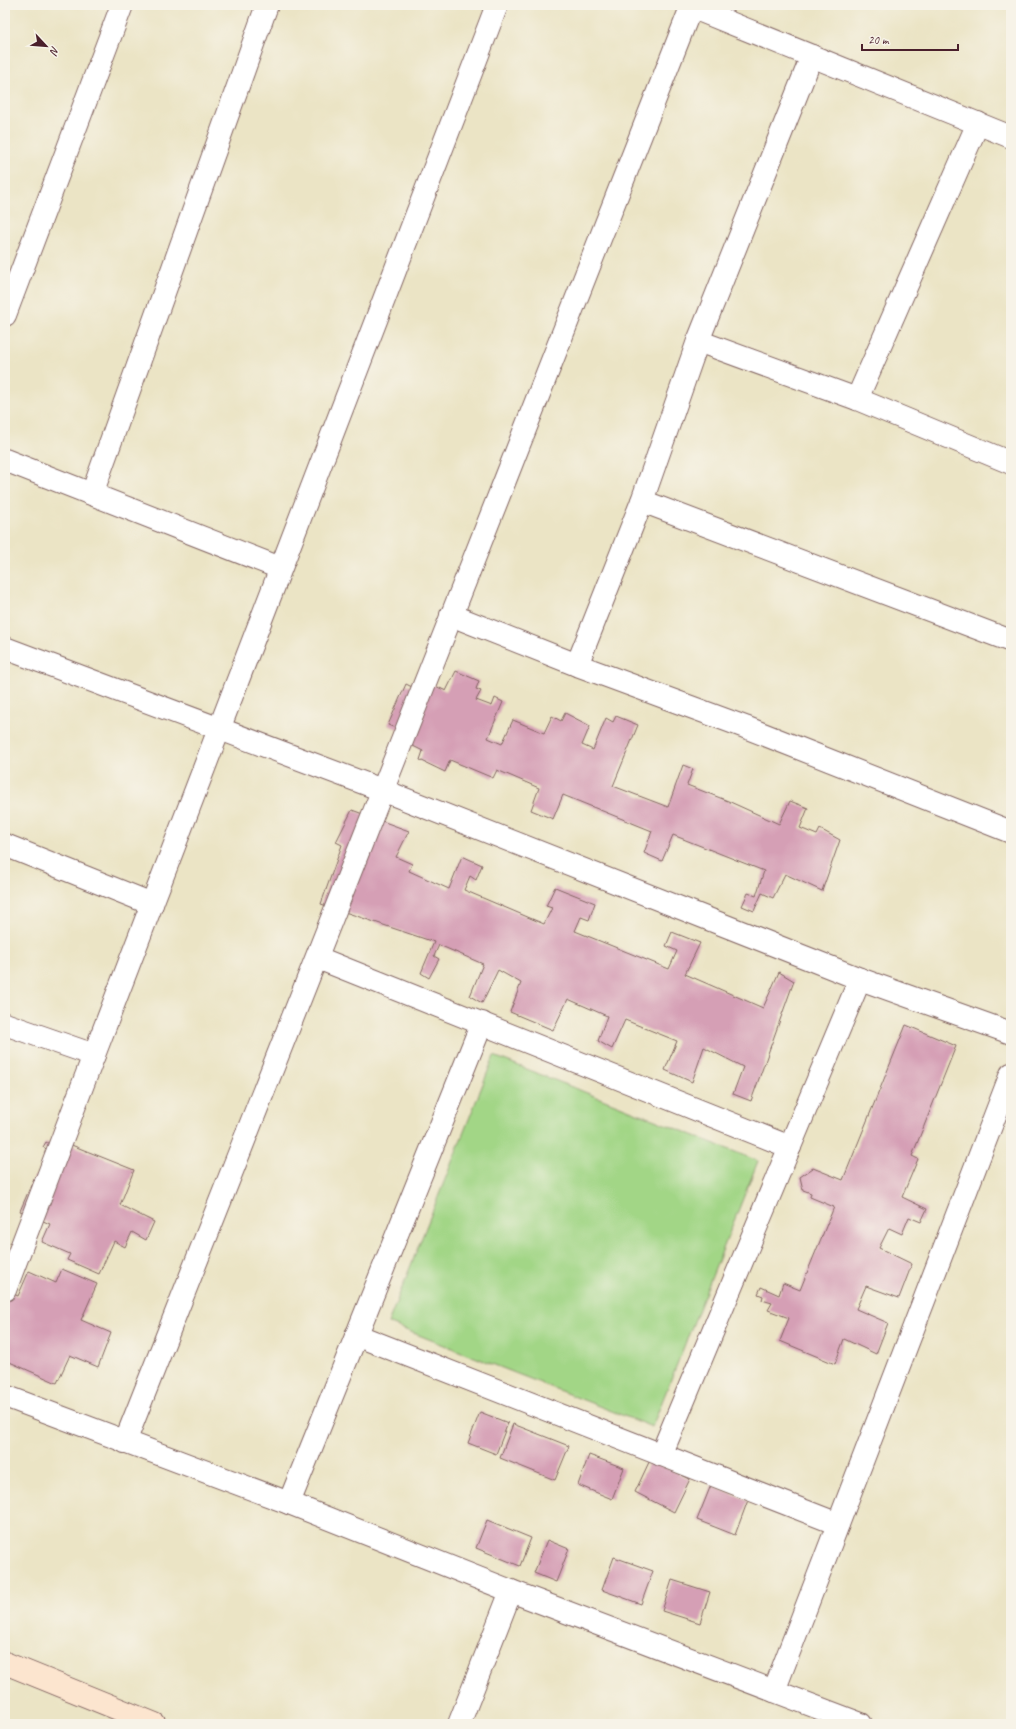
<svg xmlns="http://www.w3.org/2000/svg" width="1016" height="1729" viewBox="0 0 1016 1729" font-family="Caveat,sans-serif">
	<rect width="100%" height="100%" fill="#f7f3e8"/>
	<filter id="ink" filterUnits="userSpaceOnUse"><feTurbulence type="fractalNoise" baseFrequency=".025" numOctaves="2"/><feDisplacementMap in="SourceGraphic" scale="8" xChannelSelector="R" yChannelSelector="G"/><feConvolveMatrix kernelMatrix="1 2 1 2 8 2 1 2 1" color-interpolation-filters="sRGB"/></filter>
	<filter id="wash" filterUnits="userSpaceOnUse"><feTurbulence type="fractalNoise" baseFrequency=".012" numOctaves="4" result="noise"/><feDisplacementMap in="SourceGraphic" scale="16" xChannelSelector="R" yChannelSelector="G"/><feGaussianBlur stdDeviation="0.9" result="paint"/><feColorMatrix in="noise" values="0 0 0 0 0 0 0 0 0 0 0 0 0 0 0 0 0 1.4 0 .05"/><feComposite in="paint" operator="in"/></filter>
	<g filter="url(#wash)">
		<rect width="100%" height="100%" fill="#ebe4c5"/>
		<path fill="#a2d686" stroke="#767a58" d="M494,1056l264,105 -106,266 -264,-104z"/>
		<g id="blocks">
			<g fill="#d59fb5">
				<path d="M456,671l23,10 -3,8 5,2 -5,9 16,6 3,-8 8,4 -15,36 14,6 11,-24 31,13 8,-17 9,5 4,-8 25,13 -8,19 11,5 13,-32 7,4 3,-6 22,9 -25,61 55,21 15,-42 10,4 -6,16 41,16 51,23 11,-23 18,7 -8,20 17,7 3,-6 20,11 -18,51 -37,-17 -12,24 -11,-5 -8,18 -12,-5 6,-13 8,3 8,-25 -91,-36 -11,26 -18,-8 8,-22 -89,-36 -10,24 -22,-9 8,-22 -42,-18 -4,8 -43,-18 -5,12 -25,-12 3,-9 -22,-11 4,-8 -17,-7 18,-41 14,7 5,-10 21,10z"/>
				<path d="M352,810l57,21 -13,26 16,7 -3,7 40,18 13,-33 20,9 -6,15 -6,-4 -6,14 80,34 8,-16 -6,-2 9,-19 40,16 -6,17 -8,-3 -6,14 94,38 8,-18 -11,-5 6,-14 28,11 -15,31 78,34 16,-36 15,9 -43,120 -18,-7 10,-27 -39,-20 -12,35 -27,-12 12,-29 -52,-21 -13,29 -14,-8 9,-25 -39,-17 -15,31 -43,-18 11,-29 -23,-13 -16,33 -12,-7 13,-32 -44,-19 -5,11 5,3 -10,19 -8,-5 13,-31 -113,-38 21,-59 -6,-3z"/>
				<path d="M906,1025l50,21 -44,110 6,3 -16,38 25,12 -6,13 -12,-5 -7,17 -13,-6 -10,20 33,16 -13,34 -33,-12 -10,23 32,14 -12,31 -32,-15 -9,25 -55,-23 9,-23 -21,-8 4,-7 -10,-3 1,-4 -5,-2 3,-7 18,8 4,-12 17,7 34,-83 -24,-10 1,-4 -8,-3 -3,-13 13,-9 30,12z"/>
				<path d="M54,1138l80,32 -14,35 34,17 -8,18 -14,-8 -7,15 -11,-6 -15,33 -32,-14 3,-6 -28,-12 8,-18 -30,-13 15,-35 10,5 3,-31 -5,-3 3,-5 5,3z"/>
				<path d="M62,1269l35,15 -16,36 30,13 -13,34 -28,-12 -13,28 -52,-23v-70l13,6 11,-25 27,12z"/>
				<path d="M480,1412l28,11 -12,31 -28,-11z"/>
				<path d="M513,1424l56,22 -14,34 -55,-22z"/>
				<path d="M589,1455l35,13 -12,31 -34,-14z"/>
				<path d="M650,1460l40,19 -16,33 -39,-20z"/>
				<path d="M711,1485l37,15 -13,35 -38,-15z"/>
				<path d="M487,1520l44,18 -11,28 -44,-18z"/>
				<path d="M547,1540l22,9 -13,33 -22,-9z"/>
				<path d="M614,1557l39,14 -12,33 -39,-14z"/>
				<path d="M672,1580l38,12 -10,31 -38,-12z"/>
			</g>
		</g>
	</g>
	<g filter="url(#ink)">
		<use href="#blocks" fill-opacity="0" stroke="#826461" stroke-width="1"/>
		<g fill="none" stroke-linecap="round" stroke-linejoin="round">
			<g stroke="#826461" stroke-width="24">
				<g id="street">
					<path d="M691,7l320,130"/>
					<path d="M5,315l117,-310"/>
					<path d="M698,341l159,58 154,64"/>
					<path d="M857,399l121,-276"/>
					<path d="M5,460l275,108"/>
					<path d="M92,494l175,-489"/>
					<path d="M642,501l369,140"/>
					<path d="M451,615l126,50 168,62 266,105"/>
					<path d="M5,648l377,142 478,189 151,54"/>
					<path d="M577,665l65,-164 56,-160 114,-285"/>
					<path d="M5,845l147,59"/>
					<path d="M318,958l472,189"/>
					<path d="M5,1024l89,31"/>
					<path d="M5,1290l89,-235 403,-1050"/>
					<path d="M356,1335l482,189"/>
					<path d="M5,1396l284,107 222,88 350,133"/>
					<path d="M125,1442c191,-478 378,-958 567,-1437"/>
					<path d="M661,1455l199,-476"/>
					<path d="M289,1503l193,-480"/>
					<path d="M774,1691l237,-617"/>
					<path d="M459,1724l52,-133"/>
				</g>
			</g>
			<g stroke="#826461" stroke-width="24">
				<path id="secondary" d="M5,1663l150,61"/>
			</g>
			<use href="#street" stroke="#fff" stroke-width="22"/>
			<use href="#secondary" stroke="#fce5cf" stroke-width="22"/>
		</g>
	</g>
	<rect width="1016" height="1729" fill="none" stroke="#f7f3e8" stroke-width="20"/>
	<g transform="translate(46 46) rotate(116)" stroke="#f7f3e8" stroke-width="3" paint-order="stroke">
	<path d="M0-3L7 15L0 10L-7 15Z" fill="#4a1f2b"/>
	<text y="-6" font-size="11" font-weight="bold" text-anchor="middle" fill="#4a1f2b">N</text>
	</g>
	<path d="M862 44v6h96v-6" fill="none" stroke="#4a1f2b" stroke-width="2"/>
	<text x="868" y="44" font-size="12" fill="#4a1f2b" stroke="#f7f3e8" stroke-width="3" paint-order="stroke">20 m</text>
</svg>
